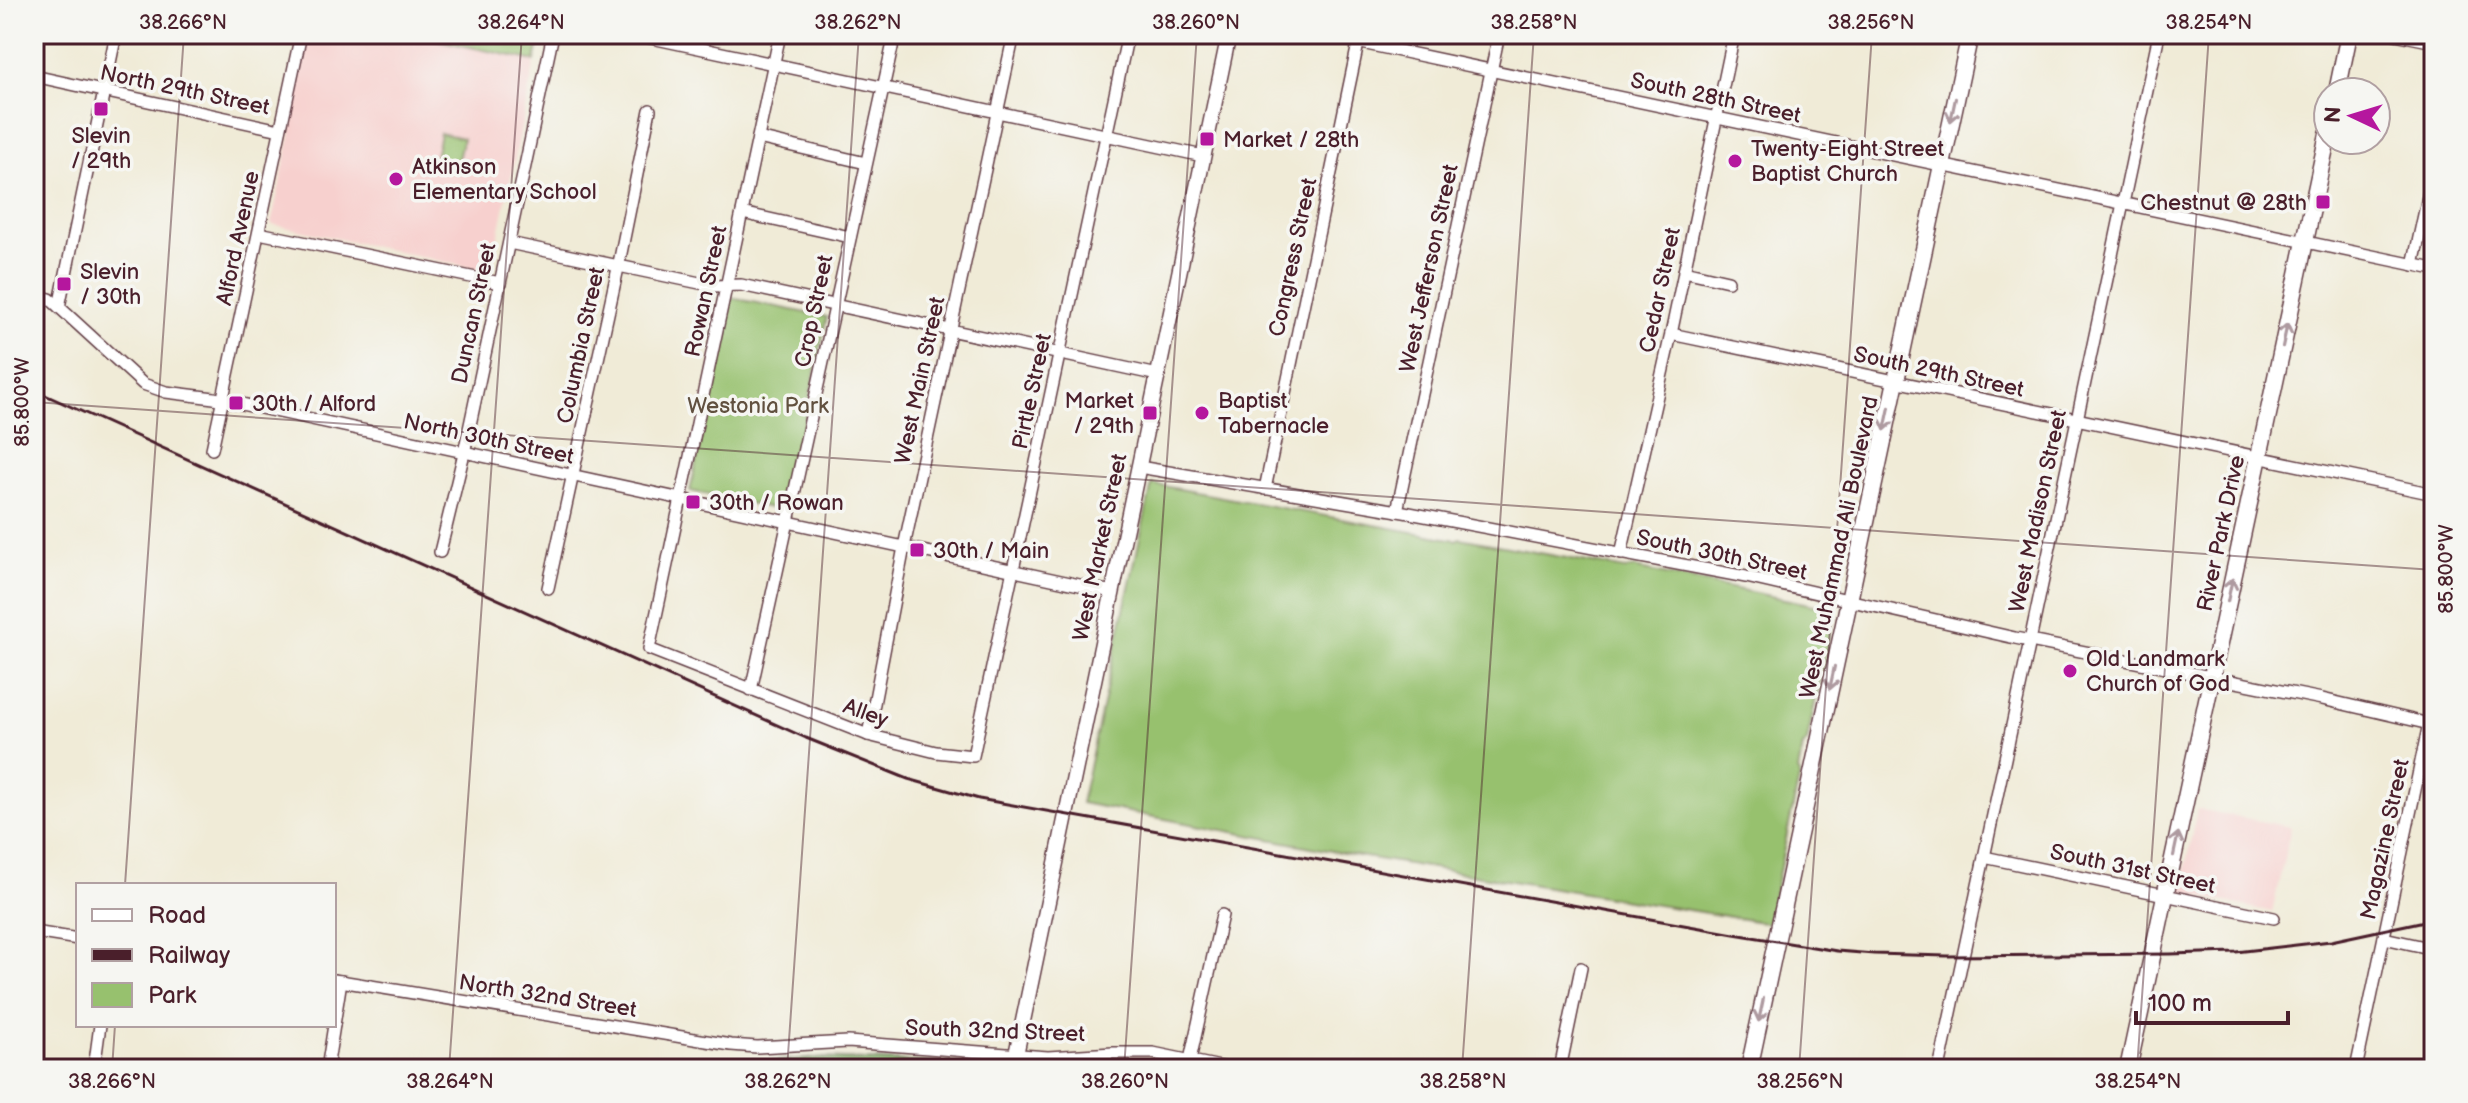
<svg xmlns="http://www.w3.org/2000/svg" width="2468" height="1103" viewBox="0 0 2468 1103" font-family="'Balsamiq Sans',sans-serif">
	<rect width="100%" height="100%" fill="#f6f6f2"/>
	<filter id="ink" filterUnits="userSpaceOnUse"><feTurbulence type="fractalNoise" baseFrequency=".0125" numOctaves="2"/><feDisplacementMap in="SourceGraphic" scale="16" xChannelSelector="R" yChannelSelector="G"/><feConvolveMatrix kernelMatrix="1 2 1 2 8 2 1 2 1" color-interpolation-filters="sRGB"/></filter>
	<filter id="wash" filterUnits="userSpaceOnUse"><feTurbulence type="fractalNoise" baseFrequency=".006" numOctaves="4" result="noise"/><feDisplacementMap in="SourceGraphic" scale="32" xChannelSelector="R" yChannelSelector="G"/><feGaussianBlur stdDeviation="1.8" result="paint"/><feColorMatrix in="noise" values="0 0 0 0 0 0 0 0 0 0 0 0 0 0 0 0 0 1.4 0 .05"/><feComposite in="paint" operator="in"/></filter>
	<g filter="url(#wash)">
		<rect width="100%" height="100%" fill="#f0ebd7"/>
		<g fill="#f7d0ce">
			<path d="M309,34h101l125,27 -44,211 -220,-48 20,-91 4,-36z"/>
			<path d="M2197,809l94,18 -19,85 -92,-20z"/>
		</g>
		<g fill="#97c16e" stroke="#70704c" stroke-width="2">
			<path d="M410,34h131l-6,27z"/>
			<path d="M440,133l23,5 -8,34 -22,-5z"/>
			<path d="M732,298l95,19 -42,194 -95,-20z"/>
			<path d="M1152,484l304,56 4,-2 165,31 9,-1 199,41 -1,3 2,1 -27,128 -4,5 -5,25 2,3 -32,149 -415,-68 -272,-52z"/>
		</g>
		<path fill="#79a761" stroke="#626346" stroke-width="2" d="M821,1058l160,7 8,4h-356c63,-5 125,-6 188,-11z"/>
	</g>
	<g filter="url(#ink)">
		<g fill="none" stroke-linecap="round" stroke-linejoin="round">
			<g stroke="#633e45" stroke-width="14">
				<g id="minor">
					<path d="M116,34l-57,273 84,77 23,8 48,6 898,194"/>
					<path d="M633,34l570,122"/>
					<path d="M780,34l-131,615 219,86 68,17 37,4 155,-722"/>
					<path d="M1319,34l1115,235"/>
					<path d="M2395,34l39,8"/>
					<path d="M34,76l246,54"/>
					<path d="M758,138l108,25"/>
					<path d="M742,213l108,24"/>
					<path d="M259,233l241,50"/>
					<path d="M509,243l205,43 27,-1 417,90"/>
					<path d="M2413,265l21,-96"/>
					<path d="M1684,271l44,10"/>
					<path d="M34,295l16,4 9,8"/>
					<path d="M1671,334l763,160"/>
					<path d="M212,449l89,-415"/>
					<path d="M1139,467l265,45 342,65 269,61 307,61 112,26"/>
					<path d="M1265,489l95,-455"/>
					<path d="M1397,511l102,-477"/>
					<path d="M440,552l24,-99 89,-419"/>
					<path d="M1621,554l50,-220 63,-300"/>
					<path d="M548,588l70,-320 32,-158"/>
					<path d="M751,690l144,-656"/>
					<path d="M868,735l36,-188 110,-513"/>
					<path d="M1984,857l290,61"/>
					<path d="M34,932l44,7"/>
					<path d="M2384,938l50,11"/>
					<path d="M334,980l397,65 26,2 91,-5 200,15 65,-4h40l77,16"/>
					<path d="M334,1025l7,-44"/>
					<path d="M1190,1060l32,-145"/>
					<path d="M94,1069l6,-44"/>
					<path d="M327,1069l7,-44"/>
					<path d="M1560,1069l21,-101"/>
					<path d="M1939,1069l220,-1035"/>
					<path d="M2356,1069l78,-369"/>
				</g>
			</g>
			<g stroke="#633e45" stroke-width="17">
				<path id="tertiary" d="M1013,1069l216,-1035"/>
			</g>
			<g stroke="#633e45" stroke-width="19">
				<g id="secondary">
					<path d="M2337,92l12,-58"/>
					<path d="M1749,1069l221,-1035"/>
					<path d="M2128,1069l200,-935"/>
				</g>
			</g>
			<use href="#minor" stroke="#fff" stroke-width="11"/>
			<use href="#tertiary" stroke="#fff" stroke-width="14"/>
			<use href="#secondary" stroke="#fff" stroke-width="16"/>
			<path stroke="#4a1f2b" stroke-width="3" d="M34,390l772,348 102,41 71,20 755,135 103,17 37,3 73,2 223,-2 66,-2 95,-11 103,-22"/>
		</g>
		<defs><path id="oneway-shaft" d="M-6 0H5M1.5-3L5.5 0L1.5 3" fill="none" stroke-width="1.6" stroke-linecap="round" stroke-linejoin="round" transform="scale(2)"/></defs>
		<g stroke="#ae9aa0">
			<use href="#oneway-shaft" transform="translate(1953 110) rotate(102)"/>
			<use href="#oneway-shaft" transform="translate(2285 335) rotate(-78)"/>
			<use href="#oneway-shaft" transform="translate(1887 419) rotate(102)"/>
			<use href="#oneway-shaft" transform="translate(2230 590) rotate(-78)"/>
			<use href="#oneway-shaft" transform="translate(1832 678) rotate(102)"/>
			<use href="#oneway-shaft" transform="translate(2176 844) rotate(-78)"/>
			<use href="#oneway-shaft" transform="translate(1761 1010) rotate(102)"/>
		</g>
	</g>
	<path fill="none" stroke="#4a1f2b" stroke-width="2" stroke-opacity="0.45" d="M34,402l2400,168M125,885l59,-851M34,1067l28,2M112,1069l3,-44M449,1069l73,-1035M787,1069l72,-1035M1124,1069l73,-1035M1462,1069l72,-1035M1799,1069l73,-1035M2137,1069l72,-1035"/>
	<g fill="#b5179e" stroke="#f6f6f2" stroke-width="3">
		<rect x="93" y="101" width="16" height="16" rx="4"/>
		<rect x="1199" y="131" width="16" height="16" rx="4"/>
		<circle cx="1735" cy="161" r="8"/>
		<circle cx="396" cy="179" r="8"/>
		<rect x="2315" y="194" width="16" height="16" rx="4"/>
		<rect x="56" y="276" width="16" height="16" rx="4"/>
		<rect x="228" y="395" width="16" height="16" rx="4"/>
		<rect x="1142" y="405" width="16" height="16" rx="4"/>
		<circle cx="1202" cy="413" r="8"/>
		<rect x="685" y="494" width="16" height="16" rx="4"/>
		<rect x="909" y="542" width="16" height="16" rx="4"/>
		<circle cx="2070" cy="671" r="8"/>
	</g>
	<g text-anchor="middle" stroke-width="7" stroke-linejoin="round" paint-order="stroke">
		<g font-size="22" fill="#4a1f2b" stroke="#f6f6f2">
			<text transform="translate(185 89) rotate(12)" y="8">North 29th Street</text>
			<text transform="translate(1716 97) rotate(12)" y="8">South 28th Street</text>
			<text transform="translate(237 238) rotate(-78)" y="8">Alford Avenue</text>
			<text transform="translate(1292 257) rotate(-78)" y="8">Congress Street</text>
			<text transform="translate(1428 268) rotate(-78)" y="8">West Jefferson Street</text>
			<text transform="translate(1659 290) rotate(-78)" y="8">Cedar Street</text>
			<text transform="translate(705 291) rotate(-78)" y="8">Rowan Street</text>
			<text transform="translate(813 311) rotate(-78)" y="8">Crop Street</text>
			<text transform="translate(473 313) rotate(-78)" y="8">Duncan Street</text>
			<text transform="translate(580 345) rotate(-78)" y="8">Columbia Street</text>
			<text transform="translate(1939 371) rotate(12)" y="8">South 29th Street</text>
			<text transform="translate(919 380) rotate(-78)" y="8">West Main Street</text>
			<text transform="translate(1031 391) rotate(-78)" y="8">Pirtle Street</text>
			<text transform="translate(489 438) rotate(12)" y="8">North 30th Street</text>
			<text transform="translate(2037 511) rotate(-78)" y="8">West Madison Street</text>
			<text transform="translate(2220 533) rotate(-78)" y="8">River Park Drive</text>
			<text transform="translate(1099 547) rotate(-78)" y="8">West Market Street</text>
			<text transform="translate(1838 547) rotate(-78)" y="8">West Muhammad Ali Boulevard</text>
			<text transform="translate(1722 554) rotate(12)" y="8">South 30th Street</text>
			<text transform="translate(866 712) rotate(20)" y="8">Alley</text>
			<text transform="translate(2384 839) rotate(-78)" y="8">Magazine Street</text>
			<text transform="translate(2133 868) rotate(12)" y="8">South 31st Street</text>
			<text transform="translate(548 995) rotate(9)" y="8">North 32nd Street</text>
			<text transform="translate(995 1030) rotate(2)" y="8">South 32nd Street</text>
		</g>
		<g font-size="22" fill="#4a1f2b" stroke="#f6f6f2" text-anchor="start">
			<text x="101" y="143" text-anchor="middle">Slevin<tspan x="101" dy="25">/ 29th</tspan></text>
			<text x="1223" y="147">Market / 28th</text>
			<text x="1751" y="156">Twenty-Eight Street<tspan x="1751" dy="25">Baptist Church</tspan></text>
			<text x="412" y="174">Atkinson<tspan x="412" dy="25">Elementary School</tspan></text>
			<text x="2307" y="210" text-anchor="end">Chestnut @ 28th</text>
			<text x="80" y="279">Slevin<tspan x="80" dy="25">/ 30th</tspan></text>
			<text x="1134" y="408" text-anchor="end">Market<tspan x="1134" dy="25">/ 29th</tspan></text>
			<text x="1218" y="408">Baptist<tspan x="1218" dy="25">Tabernacle</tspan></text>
			<text x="252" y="411">30th / Alford</text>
			<text x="709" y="510">30th / Rowan</text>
			<text x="933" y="558">30th / Main</text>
			<text x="2086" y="666">Old Landmark<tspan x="2086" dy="25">Church of God</tspan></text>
		</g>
		<g font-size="22" fill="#61503f" stroke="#f6f6f2">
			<text x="758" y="413">Westonia Park</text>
		</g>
	</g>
	<rect width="2468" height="1103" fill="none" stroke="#f6f6f2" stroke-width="88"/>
	<rect x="76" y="883" width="260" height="144" fill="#f6f6f2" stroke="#b1a0a2" stroke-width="2"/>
	<rect x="92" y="909" width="40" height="12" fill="#ffffff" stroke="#b1a0a2" stroke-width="2"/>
	<text x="148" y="923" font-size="24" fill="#4a1f2b">Road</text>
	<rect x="92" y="949" width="40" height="12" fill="#4a1f2b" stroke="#b1a0a2" stroke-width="2"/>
	<text x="148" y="963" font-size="24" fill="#4a1f2b">Railway</text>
	<rect x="92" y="983" width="40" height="24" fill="#97c16e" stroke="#b1a0a2" stroke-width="2"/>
	<text x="148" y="1003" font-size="24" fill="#4a1f2b">Park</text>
	<g transform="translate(2352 116) rotate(274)"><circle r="38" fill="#f6f6f2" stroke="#b1a0a2" stroke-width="2"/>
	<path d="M0-6L14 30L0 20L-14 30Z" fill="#b5179e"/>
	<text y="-12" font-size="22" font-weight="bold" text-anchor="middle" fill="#4a1f2b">N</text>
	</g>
	<path d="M2136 1011v12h152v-12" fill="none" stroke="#4a1f2b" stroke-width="4"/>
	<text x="2148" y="1011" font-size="24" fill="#4a1f2b" stroke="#f6f6f2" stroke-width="6" paint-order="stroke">100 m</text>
	<rect x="44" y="44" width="2380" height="1015" fill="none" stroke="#4a1f2b" stroke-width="3"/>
	<g font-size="20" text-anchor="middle" fill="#4a1f2b">
		<text x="183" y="29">38.266°N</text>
		<text x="521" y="29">38.264°N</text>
		<text x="858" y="29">38.262°N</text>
		<text x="1196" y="29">38.260°N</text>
		<text x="1534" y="29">38.258°N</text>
		<text x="1871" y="29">38.256°N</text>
		<text x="2209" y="29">38.254°N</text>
		<text transform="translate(22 402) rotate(-90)" y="7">85.800°W</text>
		<text transform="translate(2446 569) rotate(-90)" y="7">85.800°W</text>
		<text x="112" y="1088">38.266°N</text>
		<text x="450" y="1088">38.264°N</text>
		<text x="788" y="1088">38.262°N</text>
		<text x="1125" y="1088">38.260°N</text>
		<text x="1463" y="1088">38.258°N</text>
		<text x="1800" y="1088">38.256°N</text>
		<text x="2138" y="1088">38.254°N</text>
	</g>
</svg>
